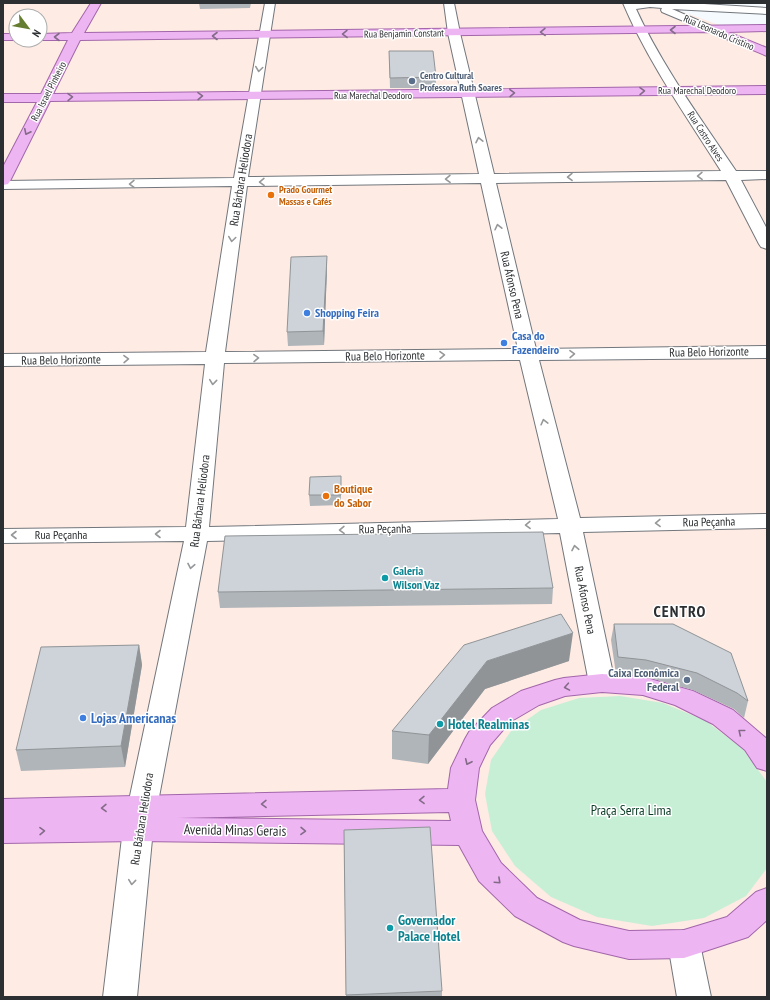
<svg xmlns="http://www.w3.org/2000/svg" width="770" height="1000" viewBox="0 0 770 1000" font-family="'PT Sans Narrow',sans-serif">
	<rect width="100%" height="100%" fill="#f5faff"/>
	<path fill="#feebe3" fill-rule="evenodd" d="M3,3h655l67,24 42,-1v971h-764zM16,16h24v24h-24z"/>
	<path fill="#c7efd6" d="M620,696l43,7 43,18 37,28 24,33v86l-21,28 -42,22 -52,8 -55,-9 -46,-20 -36,-31 -23,-35 -7,-37 6,-34 20,-29 30,-21 38,-12z"/>
	<g fill="none" stroke-linecap="round" stroke-linejoin="round">
		<g stroke="#72777d" stroke-width="2">
			<g id="minor">
				<path d="M265,3h10l-27,174 231,-3 -31,-141 -4,-30h10l6,30 34,141 227,-3c-34,-54 -73,-109 -98,-168h65l79,5v6l-95,-5 44,19 2,2 -2,2 -4,1 -50,-21 -1,-2 1,-2 -12,-1 -14,2c26,57 65,110 100,162h31v8l-26,1 26,49v20l-6,-2 -2,-3 -33,-64 -230,3 40,166 231,-3v12l-228,2 41,158 187,-4v14l-184,4 32,151 -4,7 -9,2 -9,-2 -4,-7 -29,-150 -353,8 -54,288 -16,168h-34l20,-168 61,-288 -181,2v-14l183,-2 19,-163 -202,2v-12l203,-2 26,-166 -229,3v-8l231,-3zM481,183l37,166 -293,3 22,-166zM520,360l38,159 -349,8 15,-164z"/>
				<path d="M684,930l11,4 5,10 11,53h-34l-9,-53 5,-10z"/>
			</g>
		</g>
		<g stroke="#a266aa" stroke-width="2">
			<g id="major">
				<path d="M91,3h10l-17,30 683,-8v6l-39,1 39,16v8l-50,-21 -1,-3 -636,8 -27,54 714,-8v8l-717,7 -40,80 -2,3 -5,1v-18l34,-65h-34v-8h38l27,-54h-30h2v-6l32,-1z"/>
				<path d="M3,34h13v6h2h-15z"/>
				<path d="M602,674l41,3 50,14 40,19 34,29v32l-10,-3 -12,-18 -32,-26 -38,-19 -32,-10 -41,-3 -37,4 -26,9 -29,17 -20,23 -11,23 -4,32 7,31 19,32 36,35 43,22 49,11 55,-1 43,-13 29,-25 11,-4v32l-19,17 -64,21 -55,1 -55,-13 -11,-4 -48,-26 -36,-35 -20,-36 -321,-4 -135,2v-44l445,-10 3,-21 14,-29 4,-7 23,-24 29,-17 34,-11 9,-2zM449,812l2,9 -274,-3z"/>
			</g>
		</g>
		<use href="#minor" fill="#fff" fill-rule="evenodd"/>
		<use href="#major" fill="#eeb5f3" fill-rule="evenodd"/>
	</g>
	<g fill="#b0b5ba">
		<path d="M199,3h52l-1,5 -50,1z"/>
		<path d="M389,51l47,26v11h-46z"/>
		<path d="M327,256v13l-3,76 -36,1 -1,-14z"/>
		<path d="M341,476v29l-31,1 -1,-11z"/>
		<path d="M553,588l-1,16 -332,4 -2,-16z"/>
		<path d="M561,614l8,47 -84,28 -57,75 -36,-5v-28z"/>
		<path d="M614,624h59l75,77 -4,17 -10,-9 -41,-19 -50,-14 -27,-2 -5,-34z"/>
		<path d="M139,645l3,20 -17,102 -104,4 -5,-21z"/>
		<path d="M344,830l98,161v6h-96z"/>
	</g>
	<g fill="#909497">
		<path d="M327,256v13l-3,76 -1,-14z"/>
		<path d="M573,633l-4,28 -84,28 -57,75 1,-29 58,-74z"/>
		<path d="M139,645l3,20 -17,102 -4,-21z"/>
	</g>
	<g fill="#cdd3d8" stroke="#909497">
		<path d="M389,51h44l3,26 -46,1z"/>
		<path d="M327,256l-4,75 -36,1 4,-75z"/>
		<path d="M341,476v19h-32l1,-18z"/>
		<path d="M543,532l10,56 -335,4 7,-56z"/>
		<path d="M561,614l12,19 -86,28 -58,74 -37,-4 72,-86z"/>
		<path d="M614,624h59l58,29 17,48 -11,-8 -40,-20 -51,-13 -28,-3z"/>
		<path d="M139,645l-18,101 -105,4 25,-103z"/>
		<path d="M430,827l12,164 -96,4 -2,-165z"/>
	</g>
	<defs><path id="oneway-chevron" d="M-2-3.5L2.5 0L-2 3.5" fill="none" stroke-width="1.6" stroke-linecap="round" stroke-linejoin="round"/></defs>
	<g stroke="#836b88">
		<use href="#oneway-chevron" transform="translate(673 30) rotate(180)"/>
		<use href="#oneway-chevron" transform="translate(543 32) rotate(179)"/>
		<use href="#oneway-chevron" transform="translate(345 34) rotate(179)"/>
		<use href="#oneway-chevron" transform="translate(215 36) rotate(180)"/>
		<use href="#oneway-chevron" transform="translate(57 37) rotate(180)"/>
		<use href="#oneway-chevron" transform="translate(642 91) rotate(-1)"/>
		<use href="#oneway-chevron" transform="translate(512 93) rotate(-1)"/>
		<use href="#oneway-chevron" transform="translate(200 96) rotate(-1)"/>
		<use href="#oneway-chevron" transform="translate(70 97) rotate(-1)"/>
		<use href="#oneway-chevron" transform="translate(27 132) rotate(116)"/>
		<use href="#oneway-chevron" transform="translate(567 687) rotate(170)"/>
		<use href="#oneway-chevron" transform="translate(741 732) rotate(-141)"/>
		<use href="#oneway-chevron" transform="translate(468 762) rotate(115)"/>
		<use href="#oneway-chevron" transform="translate(422 800) rotate(179)"/>
		<use href="#oneway-chevron" transform="translate(264 804) rotate(179)"/>
		<use href="#oneway-chevron" transform="translate(104 808) rotate(179)"/>
		<use href="#oneway-chevron" transform="translate(42 831) rotate(-1)"/>
		<use href="#oneway-chevron" transform="translate(303 831) rotate(1)"/>
		<use href="#oneway-chevron" transform="translate(498 881) rotate(43)"/>
	</g>
	<g stroke="#969798">
		<use href="#oneway-chevron" transform="translate(259 69) rotate(98)"/>
		<use href="#oneway-chevron" transform="translate(479 140) rotate(-102)"/>
		<use href="#oneway-chevron" transform="translate(700 176) rotate(179)"/>
		<use href="#oneway-chevron" transform="translate(570 177) rotate(179)"/>
		<use href="#oneway-chevron" transform="translate(448 179) rotate(179)"/>
		<use href="#oneway-chevron" transform="translate(262 182) rotate(179)"/>
		<use href="#oneway-chevron" transform="translate(132 184) rotate(179)"/>
		<use href="#oneway-chevron" transform="translate(498 227) rotate(-103)"/>
		<use href="#oneway-chevron" transform="translate(232 239) rotate(98)"/>
		<use href="#oneway-chevron" transform="translate(572 354) rotate(-1)"/>
		<use href="#oneway-chevron" transform="translate(442 355) rotate(-1)"/>
		<use href="#oneway-chevron" transform="translate(256 358) rotate(-1)"/>
		<use href="#oneway-chevron" transform="translate(126 359) rotate(-1)"/>
		<use href="#oneway-chevron" transform="translate(213 382) rotate(96)"/>
		<use href="#oneway-chevron" transform="translate(544 422) rotate(-104)"/>
		<use href="#oneway-chevron" transform="translate(658 523) rotate(179)"/>
		<use href="#oneway-chevron" transform="translate(528 525) rotate(179)"/>
		<use href="#oneway-chevron" transform="translate(342 530) rotate(179)"/>
		<use href="#oneway-chevron" transform="translate(158 534) rotate(180)"/>
		<use href="#oneway-chevron" transform="translate(14 535) rotate(180)"/>
		<use href="#oneway-chevron" transform="translate(575 548) rotate(-101)"/>
		<use href="#oneway-chevron" transform="translate(191 566) rotate(101)"/>
		<use href="#oneway-chevron" transform="translate(132 882) rotate(96)"/>
	</g>
	<g fill="#5c6f8a" stroke="#fff" stroke-width="1.5">
		<circle cx="412" cy="81" r="4"/>
		<circle cx="687" cy="680" r="4"/>
	</g>
	<g fill="#e8710a" stroke="#fff" stroke-width="1.5">
		<circle cx="271" cy="195" r="4"/>
		<circle cx="326" cy="496" r="4"/>
	</g>
	<g fill="#3f7fe0" stroke="#fff" stroke-width="1.5">
		<circle cx="307" cy="313" r="4"/>
		<circle cx="504" cy="343" r="4"/>
		<circle cx="83" cy="718" r="4"/>
	</g>
	<g fill="#0f9aa8" stroke="#fff" stroke-width="1.5">
		<circle cx="385" cy="578" r="4"/>
		<circle cx="440" cy="724" r="4"/>
		<circle cx="390" cy="928" r="4"/>
	</g>
	<g text-anchor="middle" stroke-width="3" stroke-linejoin="round" paint-order="stroke">
		<g font-size="10" fill="#2c2f31" stroke="#fff">
			<text transform="translate(719 32) rotate(23)" y="4">Rua Leonardo Cristino</text>
			<text transform="translate(404 33) rotate(-1)" y="4">Rua Benjamin Constant</text>
			<text x="697" y="94">Rua Marechal Deodoro</text>
			<text transform="translate(48 91) rotate(-63)" y="4">Rua Israel Pinheiro</text>
			<text x="373" y="99">Rua Marechal Deodoro</text>
			<text transform="translate(706 136) rotate(57)" y="4">Rua Castro Alves</text>
		</g>
		<g font-size="10" font-weight="bold" fill="#4e5e75" stroke="#fff" text-anchor="start">
			<text x="420" y="79">Centro Cultural<tspan x="420" dy="12">Professora Ruth Soares</tspan></text>
		</g>
		<g font-size="10" font-weight="bold" fill="#c56008" stroke="#fff" text-anchor="start">
			<text x="279" y="193">Prado Gourmet<tspan x="279" dy="12">Massas e Cafés</tspan></text>
		</g>
		<g font-size="12" fill="#2c2f31" stroke="#fff">
			<text transform="translate(241 180) rotate(-81)" y="4">Rua Bárbara Heliodora</text>
			<text transform="translate(512 285) rotate(77)" y="4">Rua Afonso Pena</text>
			<text transform="translate(709 352) rotate(-1)" y="4">Rua Belo Horizonte</text>
			<text transform="translate(385 356) rotate(-1)" y="4">Rua Belo Horizonte</text>
			<text transform="translate(61 360) rotate(-1)" y="4">Rua Belo Horizonte</text>
			<text transform="translate(200 501) rotate(-83)" y="4">Rua Bárbara Heliodora</text>
			<text transform="translate(709 522) rotate(-1)" y="4">Rua Peçanha</text>
			<text transform="translate(385 529) rotate(-1)" y="4">Rua Peçanha</text>
			<text x="61" y="539">Rua Peçanha</text>
			<text transform="translate(585 600) rotate(79)" y="4">Rua Afonso Pena</text>
			<text transform="translate(142 819) rotate(-81)" y="4">Rua Bárbara Heliodora</text>
		</g>
		<g font-size="12" font-weight="bold" fill="#366cbe" stroke="#fff" text-anchor="start">
			<text x="315" y="317">Shopping Feira</text>
			<text x="512" y="340">Casa do<tspan x="512" dy="14">Fazendeiro</tspan></text>
		</g>
		<g font-size="12" font-weight="bold" fill="#c56008" stroke="#fff" text-anchor="start">
			<text x="334" y="493">Boutique<tspan x="334" dy="14">do Sabor</tspan></text>
		</g>
		<g font-size="12" font-weight="bold" fill="#0d838f" stroke="#fff" text-anchor="start">
			<text x="393" y="575">Galeria<tspan x="393" dy="14">Wilson Vaz</tspan></text>
		</g>
		<g font-size="12" font-weight="bold" fill="#4e5e75" stroke="#fff" text-anchor="end">
			<text x="679" y="677">Caixa Econômica<tspan x="679" dy="14">Federal</tspan></text>
		</g>
		<g font-size="14" font-weight="bold" fill="#366cbe" stroke="#fff" text-anchor="start">
			<text x="91" y="723">Lojas Americanas</text>
		</g>
		<g font-size="14" font-weight="bold" fill="#0d838f" stroke="#fff" text-anchor="start">
			<text x="448" y="729">Hotel Realminas</text>
			<text x="398" y="925">Governador<tspan x="398" dy="16">Palace Hotel</tspan></text>
		</g>
		<g font-size="14" fill="#083a23" stroke="#fff">
			<text x="631" y="815">Praça Serra Lima</text>
		</g>
		<g font-size="14" fill="#2c2f31" stroke="#fff">
			<text transform="translate(235 830) rotate(1)" y="5">Avenida Minas Gerais</text>
		</g>
		<g font-size="16" font-weight="bold" letter-spacing="1" fill="#2c2f31" stroke="#fff">
			<text x="680" y="617">CENTRO</text>
		</g>
	</g>
	<rect width="770" height="1000" fill="none" stroke="#2c2f31" stroke-width="8"/>
	<g transform="translate(28 28) rotate(122)"><circle r="19" fill="#ffffff" stroke="#abacad"/>
	<path d="M0-3L7 15L0 10L-7 15Z" fill="#657d30"/>
	<text y="-6" font-size="11" font-weight="bold" text-anchor="middle" fill="#2c2f31">N</text>
	</g>
</svg>
